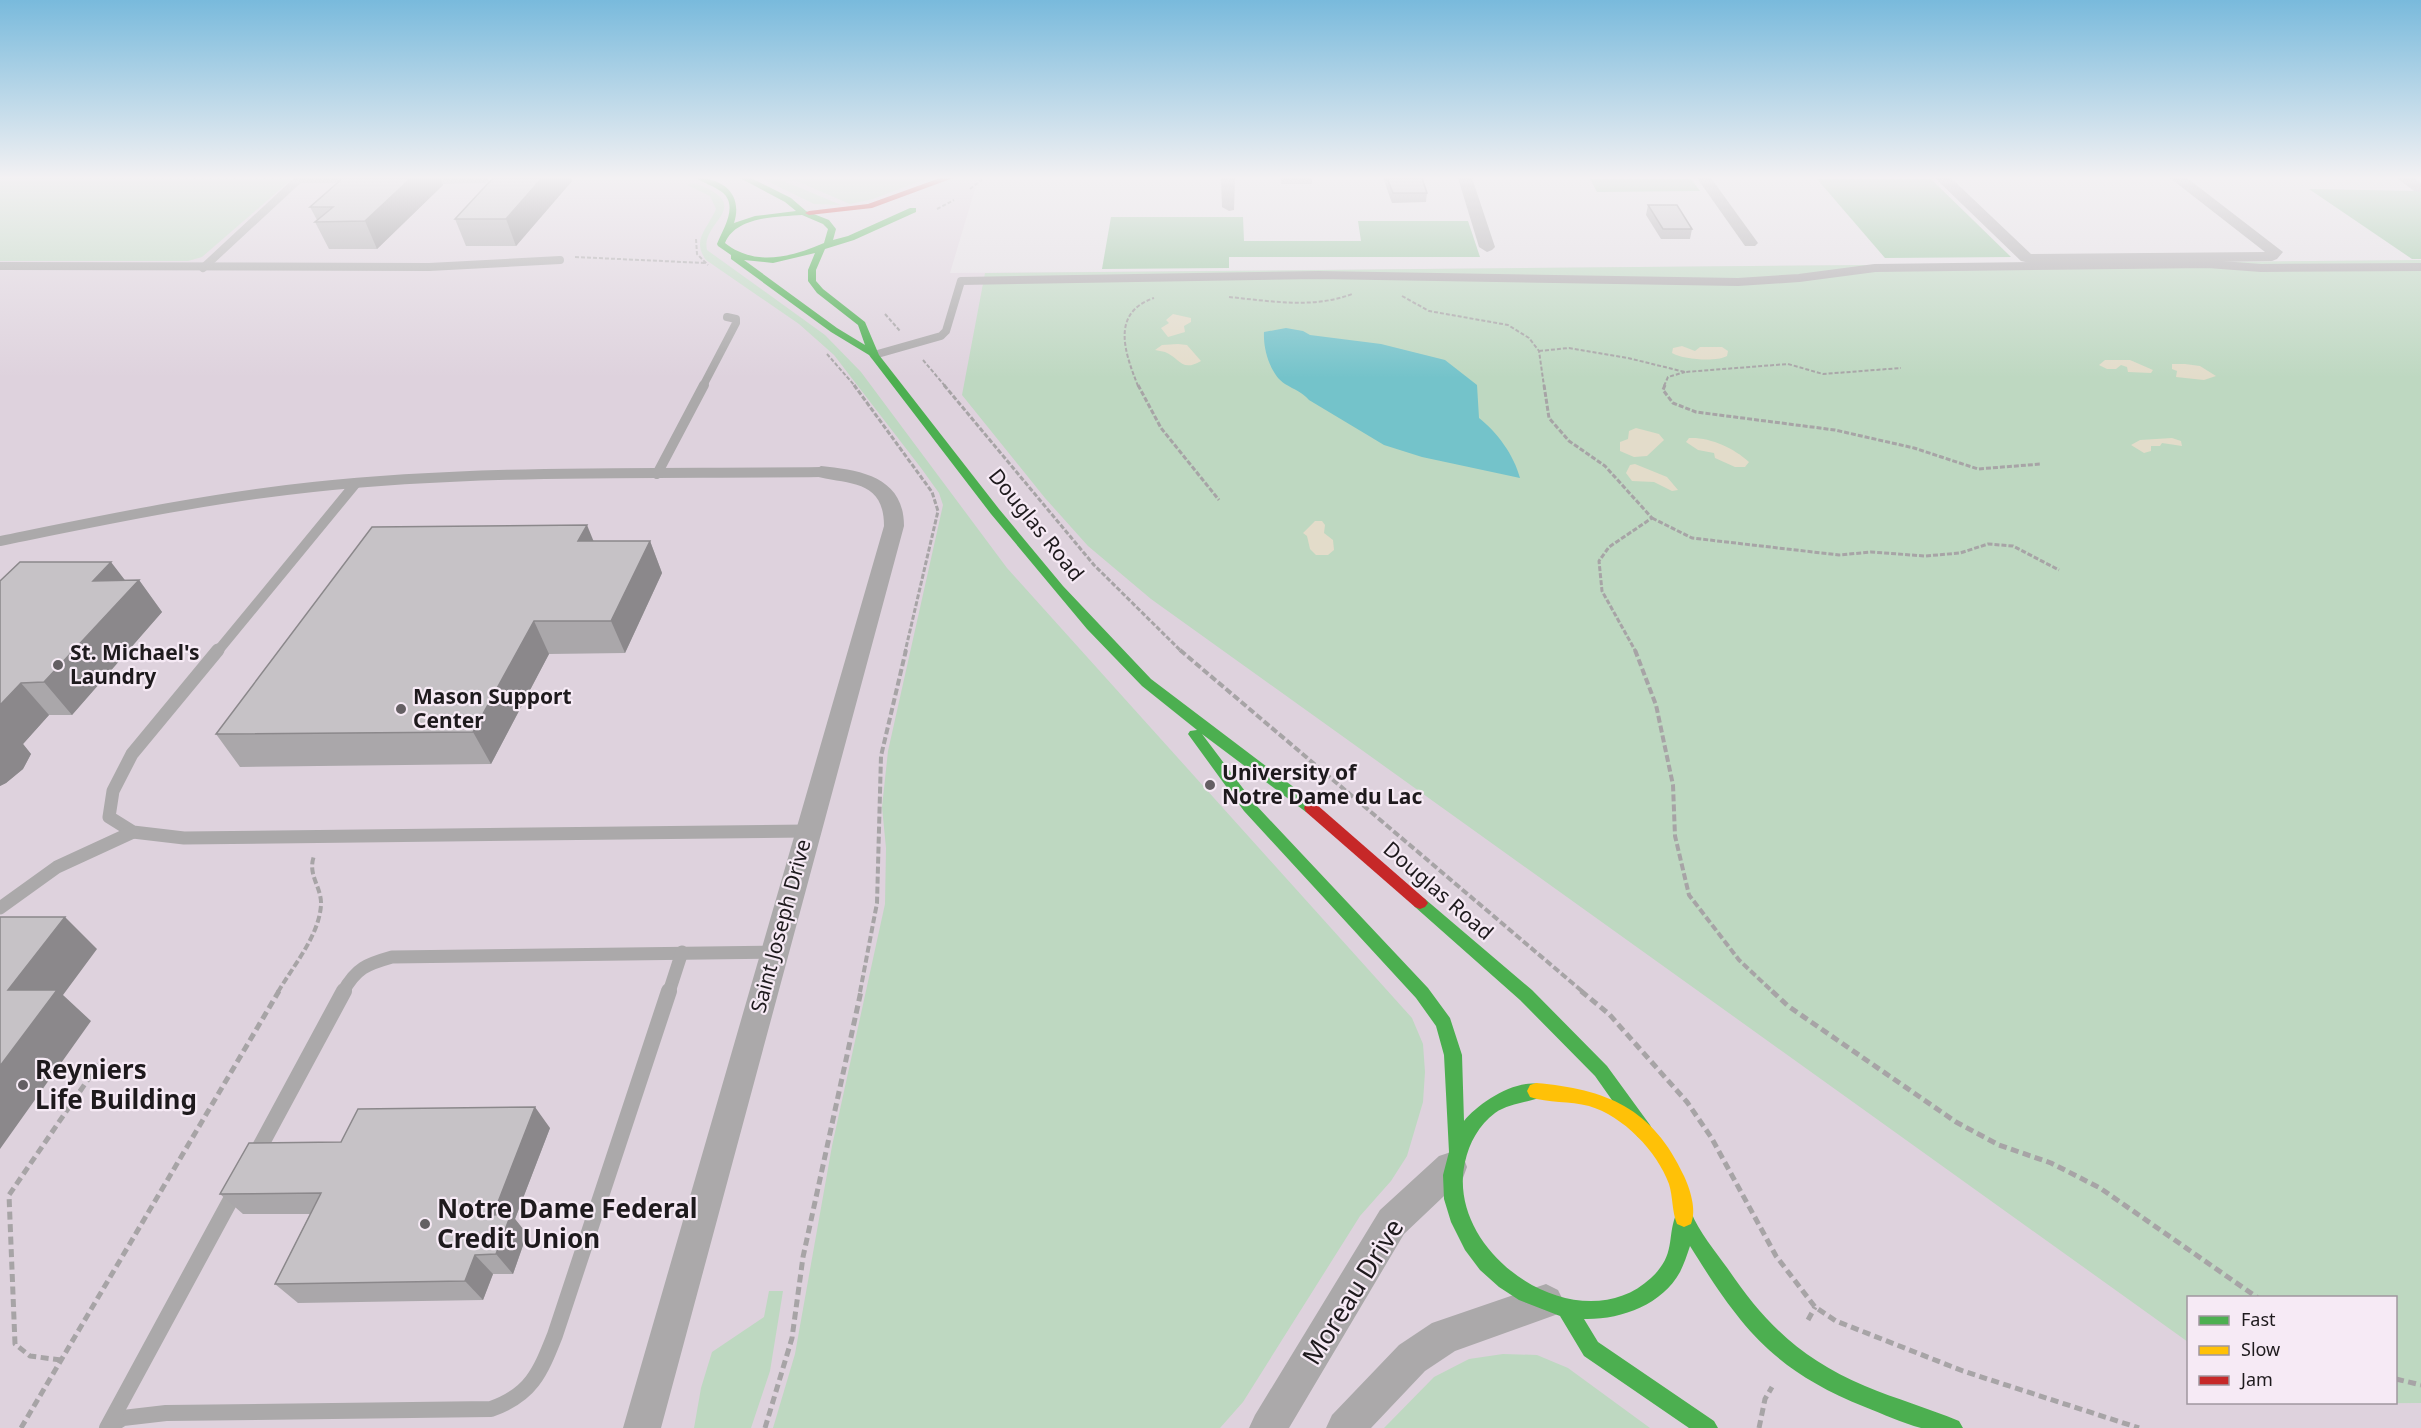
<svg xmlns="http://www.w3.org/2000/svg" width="2421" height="1428" viewBox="0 0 2421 1428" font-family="'Noto Sans',sans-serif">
	<rect width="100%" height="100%" fill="#e5e0e5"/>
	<path fill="#ded2dd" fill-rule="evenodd" d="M0,179h978l-28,94 1471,-13v1168h-2421zM2188,1298h208v104h-208z"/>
	<g fill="#bed8c1">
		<path d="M0,179v-1l292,1 -90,78 -14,4h-188z"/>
		<path d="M763,179h16l62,26 -27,-1z"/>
		<path d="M792,179h134l-53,20 -23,5z"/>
		<path d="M694,183c64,23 6,38 13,67l118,85 36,37 146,196 405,450 11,26 2,28 -2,30 -16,54 -16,25 -31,35 -117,186 -23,26h-447l22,-74 37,-208 53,-242 1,-56 -4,-41 6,-56 55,-246 -4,-12 -18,-25 -87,-113 -35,-31 -93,-64c-15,-21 2,-31 10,-51l-6,-13 -23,-11z"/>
		<path d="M2421,260v1143l-146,1 -2,-1 123,-1v-104h-208v44l-1037,-743 -63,-53 -43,-48 -83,-103 23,-122z"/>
		<path d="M769,1291h14l-13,80 -19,57h-57l7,-40 11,-36 52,-35z"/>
		<path d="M1503,1354l34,1 31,13 82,60h-266l50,-51 35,-18z"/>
	</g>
	<g fill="#9cc7a3">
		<path d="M1590,179h101l9,12 -103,1z"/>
		<path d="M1817,179h114l80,78 -126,1z"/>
		<path d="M2309,189l112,2v68h-9z"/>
		<path d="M1111,217h132l1,24h117l-3,-20h110l12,36h-251v11l-127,1z"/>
	</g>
	<g fill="#e3dcca">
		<path d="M1173,314l18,4v4l-7,4 1,6 -17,5 -7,-9 8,-5 -3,-3z"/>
		<path d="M1178,344l9,1 14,16c-20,12 -22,-4 -36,-9 -3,-1 -7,-1 -10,-2l7,-5z"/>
		<path d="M1682,346l13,5 5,-4h22l6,4 -1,5c-10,6 -43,4 -55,-3l1,-5z"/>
		<path d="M2105,360h25l23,10 -2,3 -23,-1 -1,-5 -6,-2 -5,4h-9l-8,-4z"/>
		<path d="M2185,364l15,2 16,10 -12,4 -28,-3 1,-6 -5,-2v-5z"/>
		<path d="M1636,428l23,6 5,6 -17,16 -13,1 -14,-6v-9l8,-3 1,-8z"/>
		<path d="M1689,438c21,-1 45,10 60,24l-4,5h-10l-20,-9 -1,-5 -16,-3 -12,-8z"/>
		<path d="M2172,438l9,3 1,5 -20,-3 -2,3h-9v5l-7,2 -13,-8 9,-5z"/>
		<path d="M1635,464l32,13 11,13 -6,1 -18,-9 -22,-1 -6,-8 4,-8z"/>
		<path d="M1315,521h7l3,4 -1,8 9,7 1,10 -6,5h-12l-6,-6 -3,-13 -4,-3z"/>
	</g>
	<path fill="#74c3ca" d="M1286,328l17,3 7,4 71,9 64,16 32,25 2,33c18,14 35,37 41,60l-98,-21 -38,-12 -75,-45c-7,-8 -14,-10 -24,-16 -15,-10 -22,-35 -21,-52z"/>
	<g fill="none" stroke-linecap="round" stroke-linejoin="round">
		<g stroke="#a7a4a6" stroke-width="2" stroke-dasharray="4 2" stroke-linecap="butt">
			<path d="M970,189l14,-11"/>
			<path d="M937,209l17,-9"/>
			<path d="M696,239l1,15 11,11"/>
			<path d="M575,257l130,6"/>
			<path d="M1402,296l27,15 79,14 21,13 10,13 5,35"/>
			<path d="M1229,297c41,4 84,12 123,-3"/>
			<path d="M885,314l15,17"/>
			<path d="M1539,351l30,-3 59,10 57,14 103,-8 35,10 78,-6"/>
			<path d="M827,354l28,32"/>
			<path d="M923,360l22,26"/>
			<path d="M1138,386c-13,-33 -28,-73 16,-88"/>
			<path d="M1664,386l4,-9 17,-5"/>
		</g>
		<g stroke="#a7a4a6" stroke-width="3" stroke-dasharray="5 2" stroke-linecap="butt">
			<path d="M854,385l78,107 6,19 -33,141"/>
			<path d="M944,385l150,180 88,87"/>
			<path d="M1138,385l23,43 58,72"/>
			<path d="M1544,385l5,33 20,23 36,25 47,52 -43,29 -10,14 3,30 34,61"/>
			<path d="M1665,385l-2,5 10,13 23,9 139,18 79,18 64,21 63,-5"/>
			<path d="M1652,518l40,20 147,17 32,-3 54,4 35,-3 28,-9 25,2 46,24"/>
		</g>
		<g stroke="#a7a4a6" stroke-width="4" stroke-dasharray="7 3" stroke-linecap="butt">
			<path d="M1180,650l403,342"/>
			<path d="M1635,650l21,55 17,80 2,51 14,59 50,65 34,32"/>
			<path d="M278,992c15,-26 41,-56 43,-87 1,-18 -14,-30 -7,-49"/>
			<path d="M860,992l17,-89 4,-147 25,-106"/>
		</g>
		<g stroke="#a7a4a6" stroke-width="5" stroke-dasharray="8 4.5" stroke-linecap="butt">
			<path d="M1581,991l28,23 78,88 24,35 65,119 39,51 21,14 127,50 176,57"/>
			<path d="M1772,991l16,15 168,116 43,23 52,18 49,25 158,110"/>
			<path d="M1808,1320l7,-13"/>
			<path d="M61,1360l-31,-4 -15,-12 -6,-149 91,-133"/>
			<path d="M2396,1379l25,6"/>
			<path d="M21,1428l258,-437"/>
			<path d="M765,1428l27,-90 11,-81 58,-266"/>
			<path d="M1759,1428l6,-29 7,-12"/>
		</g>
		<g stroke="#aba9aa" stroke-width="8">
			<path d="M300,179h58"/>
			<path d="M424,180l60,-1"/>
			<path d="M0,266l429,1 131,-7"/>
			<path d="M203,268l97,-90"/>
			<path d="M874,355l67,-19 5,-5 15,-50 357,-6 420,7 61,-4 76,-10 333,-4 53,4 160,-1"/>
			<path d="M703,386l33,-63v-4l-9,-2"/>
		</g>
		<g stroke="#aba9aa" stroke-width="10">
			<path d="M657,474l47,-89"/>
			<path d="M0,541c104,-21 208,-43 313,-54 168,-18 339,-13 508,-15"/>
			<path d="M217,652l139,-169"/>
		</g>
		<g stroke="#aba9aa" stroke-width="13">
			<path d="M218,650l-86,104 -19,37 -4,26 24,15 51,6 623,-7"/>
			<path d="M0,908l57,-41 76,-35"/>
			<path d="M343,992c13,-24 24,-28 49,-35l382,-5"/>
			<path d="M669,992l13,-40"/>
		</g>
		<g stroke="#aba9aa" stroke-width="16">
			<path d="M255,1156l89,-165"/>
			<path d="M108,1427l15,-9 43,-5 325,-4c40,-14 49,-36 64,-74l114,-344"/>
			<path d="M107,1428l129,-238"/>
		</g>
		<g fill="#aba9aa" fill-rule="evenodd">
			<path d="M1221,178h14l-1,32 -5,1 -7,-4z"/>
			<path d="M1458,178h14l23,69 -3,3 -5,2 -8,-5z"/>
			<path d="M1697,178h14l47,65 -3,3h-10z"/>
			<path d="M1935,178h16l80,76 234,-2 -95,-74h17l96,74 -6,7 -5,2 -234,4 -17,-4z"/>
			<path d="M2397,178h17l7,5v9l-7,-1z"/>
			<path d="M821,466c40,4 83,11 83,60l-243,902h-38l261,-902c0,-47 -35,-41 -70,-50l-3,-4z"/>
			<path d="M1451,1152l12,4 4,11 -4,11 -59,56 -115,194h-40l6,-13 125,-205 59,-54z"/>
			<path d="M1546,1284l12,6 6,12 -6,12 -103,37 -30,20 -54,57h-45l6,-13 67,-70 33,-22z"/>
		</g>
		<g fill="#4caf50" fill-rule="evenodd">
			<path d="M696,178c28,0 47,17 38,45l21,-7 41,-5 -11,-9 -45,-24h11l40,20 15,13 23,9 7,9 -3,11 15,-4 62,-28h6v4l-62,28 -29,9 -9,21v11l7,8 42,33 14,33 120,154 64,77 88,93 165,125 2,4 -2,4h-10l-104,-78 52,69 174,185 22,30 12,37 2,66c14,-18 54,-44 78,-36l3,6 -3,6c-16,6 -32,6 -47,16 -16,12 -26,30 -30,49 -21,92 114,183 186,116 26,-24 15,-41 26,-66l7,-3 7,3c8,20 24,39 37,57 37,55 75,91 137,117 31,13 63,22 94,35l4,7c-13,0 -29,0 -42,0 -19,-5 -38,-14 -56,-21 -92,-37 -124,-79 -175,-161 -3,9 -6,18 -10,26 -18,33 -60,48 -96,47l14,23 116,79 4,7h-29l-105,-72 -24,-40 -41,-16 -20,-13 -19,-17 -15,-20 -14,-28 -7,-23 -1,-24 6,-23 -5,-97 -8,-29 -20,-28 -172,-187 -56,-77 2,-3 7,-1 -55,-44 -55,-57 -96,-115 -122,-159 -38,-23 -100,-73v-4l-13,-9 -1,-2c6,-15 22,-38 5,-52 -8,-6 -18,-9 -26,-14zM802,215l21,9 5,5 -4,14c-32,14 -69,24 -99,0 11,-27 52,-26 77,-28zM815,253l-7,17v11l9,12 41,32 7,20 -28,-17 -93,-68 29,3z"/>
			<path d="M1420,897l5,2 107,91 75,76 43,59 3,6 -3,6 -6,2 -6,-2 -43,-61 -75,-76 -105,-93 -3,-4 3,-4z"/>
		</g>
		<path fill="#ffc107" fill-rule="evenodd" d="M1536,1083c70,6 117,25 148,93 6,13 13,34 7,48l-7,3 -7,-3c-5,-12 -4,-27 -8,-40 -12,-33 -46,-68 -80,-78 -19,-5 -41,-3 -59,-9l-3,-6 3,-6z"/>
		<g fill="#c62828" fill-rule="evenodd">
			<path d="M940,178h13l-81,30 -63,7 -4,-2 4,-2 59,-7z"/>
			<path d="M1311,803l5,1 109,95 3,4 -3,4 -5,2 -5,-2 -109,-95 -2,-4 2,-4z"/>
		</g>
	</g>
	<g fill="#aaa7aa">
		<path d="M343,178h97l3,7 -66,64h-48l-14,-27 2,-2 -7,-13z"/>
		<rect x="1281" y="178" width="31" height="6"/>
		<path d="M1383,178h39l5,15 -1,9 -34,1z"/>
		<path d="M572,181l-56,65h-50l-11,-27z"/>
		<path d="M1648,205l44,24 -2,10h-29l-15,-24z"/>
		<path d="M650,541l12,32 -37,80 -76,1 -58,110 -251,3 -24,-33z"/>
		<path d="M139,580l23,32 -90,103h-23l-26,29 8,10 -8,15 -17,14 -6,3v-205z"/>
		<path d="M550,1128l-35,91 12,15 -14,40h-20l-10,26 -185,3 -23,-19 35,-70h-67l-23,-20 121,-52z"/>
	</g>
	<g fill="#8b888b">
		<path d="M411,178h29l3,7 -66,64 -12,-28z"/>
		<path d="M542,178h29l1,3 -56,65 -10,-27z"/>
		<path d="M587,525l13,32 -22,-16z"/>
		<path d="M650,541l12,32 -37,80 -14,-32z"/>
		<path d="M111,562l20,26 8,-8 23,32 -90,103 -28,-33 49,-101z"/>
		<path d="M534,621l15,33 -58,110 -18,-32z"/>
		<path d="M21,683l28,32 -26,29 8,10 -8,15 -17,14 -6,3v-81z"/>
		<path d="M65,917l32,32 -34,46 28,26 -91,128v-83l8,-76z"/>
		<path d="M535,1107l15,21 -35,91 12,15 -14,40 -17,-20 -3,-39z"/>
		<path d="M475,1255l18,19 -10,26 -18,-19z"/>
	</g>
	<g fill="#c6c2c6" stroke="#8b888b" stroke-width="1.5">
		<path d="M343,178h68l-46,43 -50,1 18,-15h-23z"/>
		<path d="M493,178h49l-36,41h-51z"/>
		<path d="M1387,178h35l5,15h-34z"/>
		<path d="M1648,205h29l15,24h-29z"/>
		<path d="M587,525l-9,16h72l-39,80h-77l-61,111 -257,2 156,-207z"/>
		<path d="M20,562h91l-18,19 46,-1 -95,102 -23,1 -21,22v-124z"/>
		<path d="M0,917h65l-57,73h49l-57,76z"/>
		<path d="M535,1107l-42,108 18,-1 -15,40 -21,1 -10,26 -190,3 46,-91 -101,1 29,-51 92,-1 17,-33z"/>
	</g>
	<linearGradient id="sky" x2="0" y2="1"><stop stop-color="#79badc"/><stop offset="0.47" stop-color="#f3f1f3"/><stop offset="1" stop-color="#f3f1f3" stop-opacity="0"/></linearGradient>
	<rect width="2421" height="378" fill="url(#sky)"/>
	<g fill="#645f63" stroke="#f6eaf5" stroke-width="2">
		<circle cx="58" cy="665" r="6"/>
		<circle cx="401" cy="709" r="6"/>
		<circle cx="1210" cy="785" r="6"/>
		<circle cx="23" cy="1085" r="6"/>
		<circle cx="425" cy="1224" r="6"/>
	</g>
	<g text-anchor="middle" stroke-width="4.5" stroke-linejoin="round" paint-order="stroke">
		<g font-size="21" fill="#1e1a1d" stroke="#f6eaf5">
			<text transform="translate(1036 525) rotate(51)" y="7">Douglas Road</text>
			<text transform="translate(1438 891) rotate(41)" y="7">Douglas Road</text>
			<text transform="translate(781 926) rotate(-75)" y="7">Saint Joseph Drive</text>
		</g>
		<g font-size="21" font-weight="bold" fill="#1e1a1d" stroke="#f6eaf5" text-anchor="start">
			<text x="70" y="660">St. Michael's<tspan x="70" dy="24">Laundry</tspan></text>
			<text x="413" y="704">Mason Support<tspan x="413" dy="24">Center</tspan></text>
			<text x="1222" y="780">University of<tspan x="1222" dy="24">Notre Dame du Lac</tspan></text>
		</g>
		<g font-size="26" font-weight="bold" fill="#1e1a1d" stroke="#f6eaf5" text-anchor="start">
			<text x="35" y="1079">Reyniers<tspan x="35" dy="30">Life Building</tspan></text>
			<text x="437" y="1218">Notre Dame Federal<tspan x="437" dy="30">Credit Union</tspan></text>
		</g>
		<g font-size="26" fill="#1e1a1d" stroke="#f6eaf5">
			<text transform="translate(1353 1292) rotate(-58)" y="9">Moreau Drive</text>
		</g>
	</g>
	<rect x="2187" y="1296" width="210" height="108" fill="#f6eaf5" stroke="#a0979f" stroke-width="1.5"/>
	<rect x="2199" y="1316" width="30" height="9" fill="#4caf50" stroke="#a0979f" stroke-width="1.5"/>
	<text x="2241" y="1326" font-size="18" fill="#1e1a1d">Fast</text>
	<rect x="2199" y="1346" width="30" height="9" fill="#ffc107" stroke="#a0979f" stroke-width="1.5"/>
	<text x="2241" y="1356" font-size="18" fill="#1e1a1d">Slow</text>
	<rect x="2199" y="1376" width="30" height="9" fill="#c62828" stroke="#a0979f" stroke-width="1.5"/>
	<text x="2241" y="1386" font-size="18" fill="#1e1a1d">Jam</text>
</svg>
